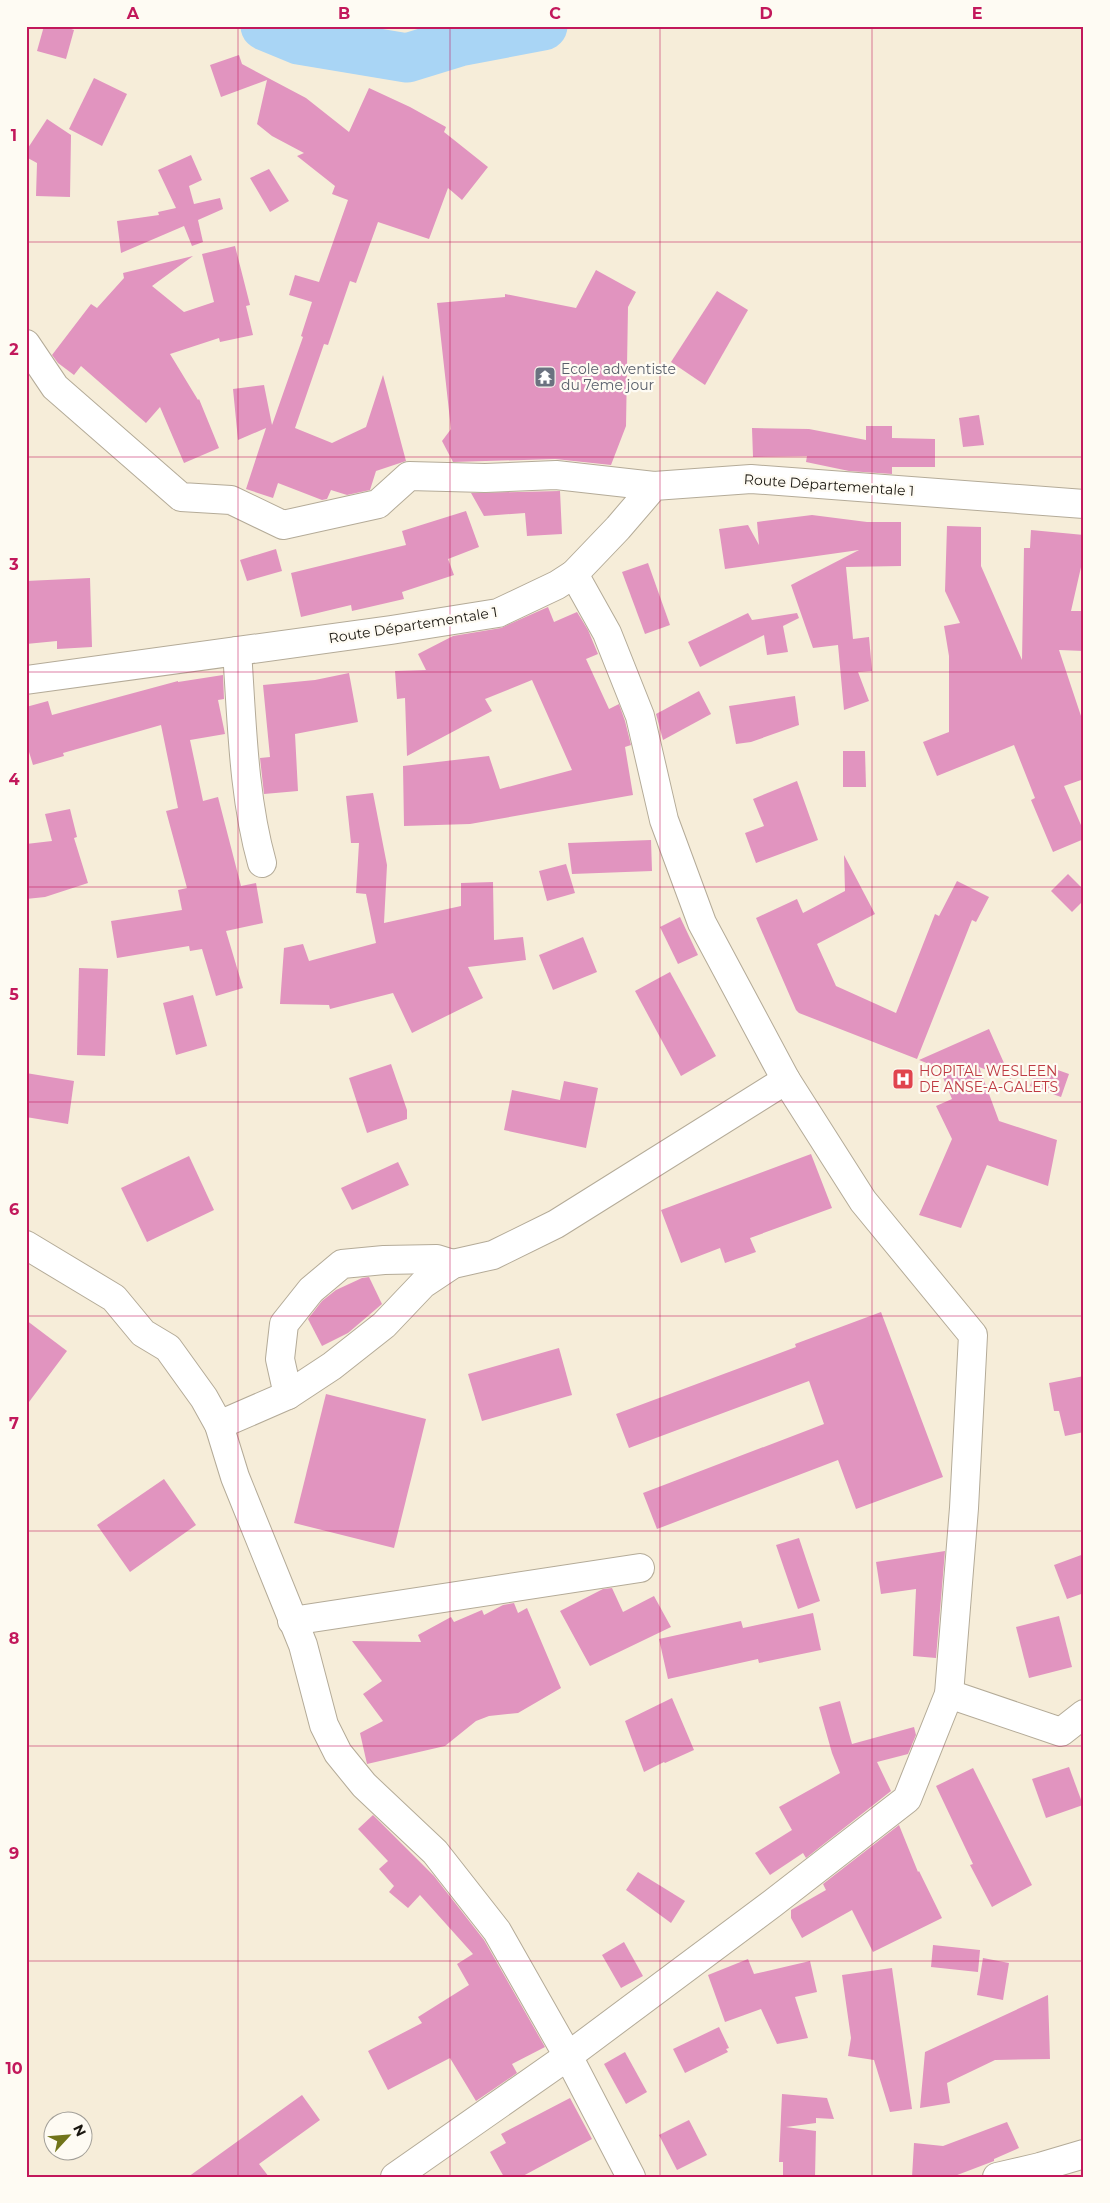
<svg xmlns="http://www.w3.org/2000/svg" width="1110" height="2203" viewBox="0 0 1110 2203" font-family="Montserrat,sans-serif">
	<rect width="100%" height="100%" fill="#f6edd9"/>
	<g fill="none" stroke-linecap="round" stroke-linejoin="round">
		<path stroke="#a9d5f5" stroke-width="49" d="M265,26l34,14 108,18 52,-16 84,-16"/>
	</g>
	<g fill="#e194bf">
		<path d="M44,26h19l11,4 -8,29 -29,-8z"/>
		<path d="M239,55l3,9 64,34 43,34 20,-44 41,19 36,20 -2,5 44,35 -26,33 -14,-12 -19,51 -51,-17 -22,61 -6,-2 -22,64 -4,-1 -29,84 37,15 34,-16 17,-52 23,86 -30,10 -6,19 -23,5 -16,-5 -4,9 -5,1 -44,-17 -5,15 -27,-9 20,-61 -28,12 -5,-51 31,-4 8,40 31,-88 -2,-1 11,-34 -23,-7 6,-20 24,7 29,-82 -16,-6 3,-8 -38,-30 7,-3 -32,-17 -15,-12 10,-44 -46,17 -11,-32z"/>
		<path d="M94,78l33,16 -25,52 -33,-17z"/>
		<path d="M47,119l24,16 -1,62 -34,-1 1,-33 -11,-6v-6z"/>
		<path d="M191,155l11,25 -13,6 5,18 26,-6 3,11 -25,11 5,22 -11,4 -8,-20 -63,27 -4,-32 42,-6 -1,-3 18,-4 -18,-38z"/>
		<path d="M269,169l20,32 -19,11 -20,-34z"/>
		<path d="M235,246l15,59 -4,1 7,29 -33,7 -1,-4 -49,16 28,46 1,-1 20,49 -35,15 -24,-56 -14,16 -65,-57 -7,9 -16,-12 -6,-8 39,-51 6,4 27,-30 -1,-5 70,-17 -41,30 32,26 30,-10 -12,-48z"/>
		<path d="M596,270l40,22 -8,15 -2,119 -15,39 -56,-6 -102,3 -11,-21 9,-12 -14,-126 68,-6v-3l71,14z"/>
		<path d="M717,291l31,19 -43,75 -34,-23z"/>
		<path d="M979,415l5,30 -21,2 -4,-29z"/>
		<path d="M866,426h26v12l43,1v28h-43v7l-43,-3 -43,-9 1,-6 -54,1 -1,-29 57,1 57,11z"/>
		<path d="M560,491l2,43 -35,2 -2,-23 -41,3 -13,-23z"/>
		<path d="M466,511l13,36 -31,12 6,16 -52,17 2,7 -52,12 -1,-6 -50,12 -10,-44 115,-28 -4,-14z"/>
		<path d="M812,515l55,7h34v44l-55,1 7,72 16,-2 3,34 -14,1 11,29 -25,9 -6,-65 -25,3 -22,-63 68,-35 -134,19 -6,-40 29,-4 11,20 -2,-23z"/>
		<path d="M947,526l34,1v39l41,94 2,-112h6l1,-18 53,5v19l-13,57h13v40l-25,-1 25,75v54l-20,7 20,46v7l-31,13 -22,-52 4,-2 -21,-53 -77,31 -14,-34 26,-10v-76l-5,-30 16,-3 -15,-32z"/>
		<path d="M276,549l6,22 -35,10 -7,-21z"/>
		<path d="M648,563l22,62 -25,9 -23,-62z"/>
		<path d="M90,578l2,69 -35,2v-8l-31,3v-63z"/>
		<path d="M548,607l6,15 23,-10 11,18 10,24 -12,5 23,50 10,-5 6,17 6,24 -6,2 8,48 -163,29 -66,2 -1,-60 86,-10 11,33 72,-19 -40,-90 -47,19 7,12 -85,45 -2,-58 -8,1 -2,-28 31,-1 -8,-16 35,-18 48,-8z"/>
		<path d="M748,613l4,7 45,-7 2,5 -16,8 5,26 -21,3 -3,-20 -64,32 -12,-25z"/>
		<path d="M349,673l9,49 -63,12 3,57 -34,3 -4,-36 10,-1 -7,-72 52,-5z"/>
		<path d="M223,675l1,24 -6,1 7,34 -35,6 13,61 15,-4 23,89 15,-3 7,40 -37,8 17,57 -27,8 -14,-47 -12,2 -1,-5 -72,12 -6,-37 71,-11 -4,-20 9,-2 -21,-77 12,-3 -17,-83 -98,28 1,3 -31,9 -7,-23v-35l22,-6 4,14 126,-34v1z"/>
		<path d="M699,691l12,23 -48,26 -7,-26z"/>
		<path d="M795,696l4,29 -48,17 -15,2 -7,-38z"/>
		<path d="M843,751h22l1,36h-23z"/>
		<path d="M797,781l21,59 -62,23 -11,-30 19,-7 -11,-27z"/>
		<path d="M373,793l14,72 -3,58 77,-17v-23l32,-1 1,58 29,-3 3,23 -58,7 15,31 -71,35 -19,-40 -63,16 -1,-4 -49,-1 4,-56 19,-4 6,17 67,-18 -10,-49 -10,-1 3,-50h-8l-5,-47z"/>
		<path d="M70,809l7,28 -3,1 14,45 -43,14 -19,2v-55l26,-3 -7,-27z"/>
		<path d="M651,840l1,31 -80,3 -4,-31z"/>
		<path d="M844,855l31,59 -58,30 19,42 60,27 39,-99 4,2 18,-35 32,16 -13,25 -4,-2 -55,139 -118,-46 -3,-3 -40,-92 41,-19 6,14 42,-22z"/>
		<path d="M566,864l9,29 -28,8 -8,-30z"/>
		<path d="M1068,874l16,16v10l-12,12 -21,-21z"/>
		<path d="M680,917l18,38 -20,9 -18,-37z"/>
		<path d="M583,937l14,35 -44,18 -14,-35z"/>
		<path d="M79,968l29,1 -3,87 -28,-1z"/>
		<path d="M670,972l46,84 -35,20 -46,-85z"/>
		<path d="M193,995l14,51 -31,9 -13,-52z"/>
		<path d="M989,1029l22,50 -32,-12 20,54 58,19 -9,46 -61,-21 -26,63 -42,-13 33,-76 -16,-33 16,-7 -13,-31 -20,-8z"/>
		<path d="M1038,1063l31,11 -8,23 -31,-11z"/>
		<path d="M391,1064l16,46v9l-40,14 -18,-55z"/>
		<path d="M26,1073l48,8 -6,43 -42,-7z"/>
		<path d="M564,1081l34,7 -12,60 -82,-18 8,-40 48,10z"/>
		<path d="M811,1154l21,54 -82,30 6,14 -31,11 -5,-15 -39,15 -20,-53z"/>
		<path d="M189,1156l25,54 -67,32 -26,-54z"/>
		<path d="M398,1162l11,23 -57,25 -11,-22z"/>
		<path d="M369,1277l13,27 -34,29 -26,13 -14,-27 14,-18 14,-11 26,-12z"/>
		<path d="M881,1312l62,165 -87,32 -18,-49 -181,69 -14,-36 181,-69 -15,-43 -180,67 -13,-34 180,-67 -1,-3z"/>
		<path d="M26,1320l41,31 -41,55z"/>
		<path d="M559,1348l13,47 -90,26 -14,-47z"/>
		<path d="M1084,1376v56l-19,4 -6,-25h-5l-5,-28z"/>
		<path d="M326,1394l100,25 -32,129 -100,-25z"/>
		<path d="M164,1479l32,46 -66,47 -33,-47z"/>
		<path d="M799,1538l21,63 -22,8 -22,-64z"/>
		<path d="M945,1551l-9,107 -23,-2 3,-67 -35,5 -5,-32z"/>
		<path d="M1084,1554v39l-17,6 -13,-34z"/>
		<path d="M612,1588l11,24 31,-16 17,31 -81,39 -30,-55 43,-22z"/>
		<path d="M514,1603l4,10 9,-5 34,80 -43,25 -29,3 -13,5 -31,25 -78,18 -7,-31 23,-12 -20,-27 19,-13 -30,-40 69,1 -3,-7 33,-18 3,5 28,-12 2,5 19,-10z"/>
		<path d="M813,1613l8,37 -62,13 -1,-4 -90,20 -9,-40 82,-18 2,7z"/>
		<path d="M1059,1616l13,51 -43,11 -13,-51z"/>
		<path d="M672,1698l22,52 -29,13 -1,-1 -20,10 -19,-51z"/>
		<path d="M840,1701l12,43 62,-17 2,8 -8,19 -31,8 14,29 -85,67 -3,-5 -33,22 -15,-22 37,-23 -13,-23 61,-34 -8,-20 -13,-46z"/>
		<path d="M1069,1767l14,38 -37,13 -14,-39z"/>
		<path d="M973,1768l59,117 -40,22 -22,-42 3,-1 -37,-78z"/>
		<path d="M373,1815l61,61 50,64 61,107 -33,17 5,9 -41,28 -26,-43 -62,32 -20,-39 54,-28 -4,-6 51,-32 -12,-21 16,-10 -53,-59 -12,13 -19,-16 5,-6 -15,-17 9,-8 -30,-32z"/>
		<path d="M899,1825l19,47 1,-1 23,47 -69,34 -21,-42 -50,28 -11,-20v-8l35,-20 -3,-6z"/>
		<path d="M638,1872l47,29 -14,22 -45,-33z"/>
		<path d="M624,1942l19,34 -22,12 -19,-33z"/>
		<path d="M933,1945l47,5 -2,22 -47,-5z"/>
		<path d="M983,1958l26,5 -6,37 -26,-5z"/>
		<path d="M748,1959l6,15 56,-13 7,31 -22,5 13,41 -31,6 -16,-35 -36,13 -17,-47z"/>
		<path d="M892,1968l20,141 -22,3 -16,-52 -26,-4 3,-18 -9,-63z"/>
		<path d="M1048,1995l2,64 -55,1 -48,23 3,20 -30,5 5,-56z"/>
		<path d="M719,2027l10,21 -3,1 2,3 -43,21 -12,-24z"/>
		<path d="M625,2052l22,40 -21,12 -22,-40z"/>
		<path d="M782,2094l45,4 7,21 -18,-1v5l-30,4 30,4 -1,46h-32v-15h-4z"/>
		<path d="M302,2095l18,25 -61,44 10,13h-81z"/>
		<path d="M570,2098l22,41 -71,38h-17l-14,-25 16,-9 -5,-9z"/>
		<path d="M689,2120l18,35 -30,15 -18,-35z"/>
		<path d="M1007,2122l12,26 -25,11v2l-42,16h-40l2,-34 29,3z"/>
	</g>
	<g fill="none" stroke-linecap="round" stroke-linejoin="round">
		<g stroke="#b4ab98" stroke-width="30">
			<g id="street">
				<path d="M26,344l29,43 126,110 50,3 52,25 95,-21 31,-28 76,2 71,-3 98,11"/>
				<path d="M237,651c5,70 6,144 25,212"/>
				<path d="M26,1245l88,53 29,35 25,15 36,50 15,27 16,52 68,168 21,80 14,28 26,32 71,67 62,79 71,125 63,121"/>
				<path d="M288,1395l-8,-36 4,-35 27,-34 31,-26 42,-4 53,-1 16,5"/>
				<path d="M219,1425l69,-30 44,-29 52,-41 39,-41 30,-20 40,-9 63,-31 230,-144"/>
				<path d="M292,1621l348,-53"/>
				<path d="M949,1694l112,38 23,-18"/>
				<path d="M395,2177l173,-121 205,-153 134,-104 42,-105 15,-186 9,-173 -110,-134 -77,-121 -84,-157 -38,-103 -24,-104 -33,-83 -33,-59"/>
				<path d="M997,2177l43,-10 44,-13"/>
			</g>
		</g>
		<g stroke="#b4ab98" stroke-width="30">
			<path id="primary" d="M26,680l365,-50 107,-17 59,-28 17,-11 44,-46 36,-42 97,-7 333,25"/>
		</g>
		<use href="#street" stroke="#fff" stroke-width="28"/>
		<use href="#primary" stroke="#fff" stroke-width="28"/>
	</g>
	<path fill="none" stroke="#c2185b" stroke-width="1" stroke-opacity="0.55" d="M238,26v2151M450,26v2151M660,26v2151M872,26v2151M26,242h1058M26,457h1058M26,672h1058M26,887h1058M26,1102h1058M26,1316h1058M26,1531h1058M26,1746h1058M26,1961h1058"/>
	<defs>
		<g id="temple-square" transform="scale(1.125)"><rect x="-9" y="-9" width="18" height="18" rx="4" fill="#6b7280" stroke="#fefbf3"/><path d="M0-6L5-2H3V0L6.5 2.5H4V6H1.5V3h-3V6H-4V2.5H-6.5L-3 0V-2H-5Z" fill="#fff"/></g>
		<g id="hospital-square" transform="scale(1.125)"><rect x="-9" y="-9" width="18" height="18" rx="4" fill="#e0444e" stroke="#fefbf3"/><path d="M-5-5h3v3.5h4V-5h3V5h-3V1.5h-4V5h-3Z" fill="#fff"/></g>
	</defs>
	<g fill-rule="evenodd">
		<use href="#temple-square" x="545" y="377"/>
		<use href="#hospital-square" x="903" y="1079"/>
	</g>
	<g text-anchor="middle" stroke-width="4.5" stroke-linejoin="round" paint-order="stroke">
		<g font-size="14" fill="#5b616d" stroke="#fefbf3" text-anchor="start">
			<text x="561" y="374">Ecole adventiste<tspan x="561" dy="16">du 7eme jour</tspan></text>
		</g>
		<g font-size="14" fill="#19160f" stroke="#fefbf3">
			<text transform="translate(829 485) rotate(4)" y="5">Route Départementale 1</text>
			<text transform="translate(413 625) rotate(-9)" y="5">Route Départementale 1</text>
		</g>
		<g font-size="14" fill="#be3a42" stroke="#fefbf3" text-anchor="start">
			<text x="919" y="1076">HOPITAL WESLEEN<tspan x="919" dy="16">DE ANSE-A-GALETS</tspan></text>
		</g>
	</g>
	<rect width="1110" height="2203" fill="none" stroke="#fefbf3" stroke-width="55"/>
	<g transform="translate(68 2136) rotate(64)"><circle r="24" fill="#fefbf3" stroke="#a29f98"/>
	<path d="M0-4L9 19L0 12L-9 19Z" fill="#71741a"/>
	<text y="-8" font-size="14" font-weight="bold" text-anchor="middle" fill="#19160f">N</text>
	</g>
	<rect x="28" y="28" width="1054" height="2148" fill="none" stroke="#c2185b" stroke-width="2"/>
	<g font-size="16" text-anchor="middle" font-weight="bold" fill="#c2185b">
		<text x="133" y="19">A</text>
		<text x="344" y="19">B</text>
		<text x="555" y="19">C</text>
		<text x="766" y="19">D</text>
		<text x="977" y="19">E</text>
		<text x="14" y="141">1</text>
		<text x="14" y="355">2</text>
		<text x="14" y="570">3</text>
		<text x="14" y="785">4</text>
		<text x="14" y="1000">5</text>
		<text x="14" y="1215">6</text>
		<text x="14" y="1429">7</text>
		<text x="14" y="1644">8</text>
		<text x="14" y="1859">9</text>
		<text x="14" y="2074">10</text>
	</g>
</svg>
